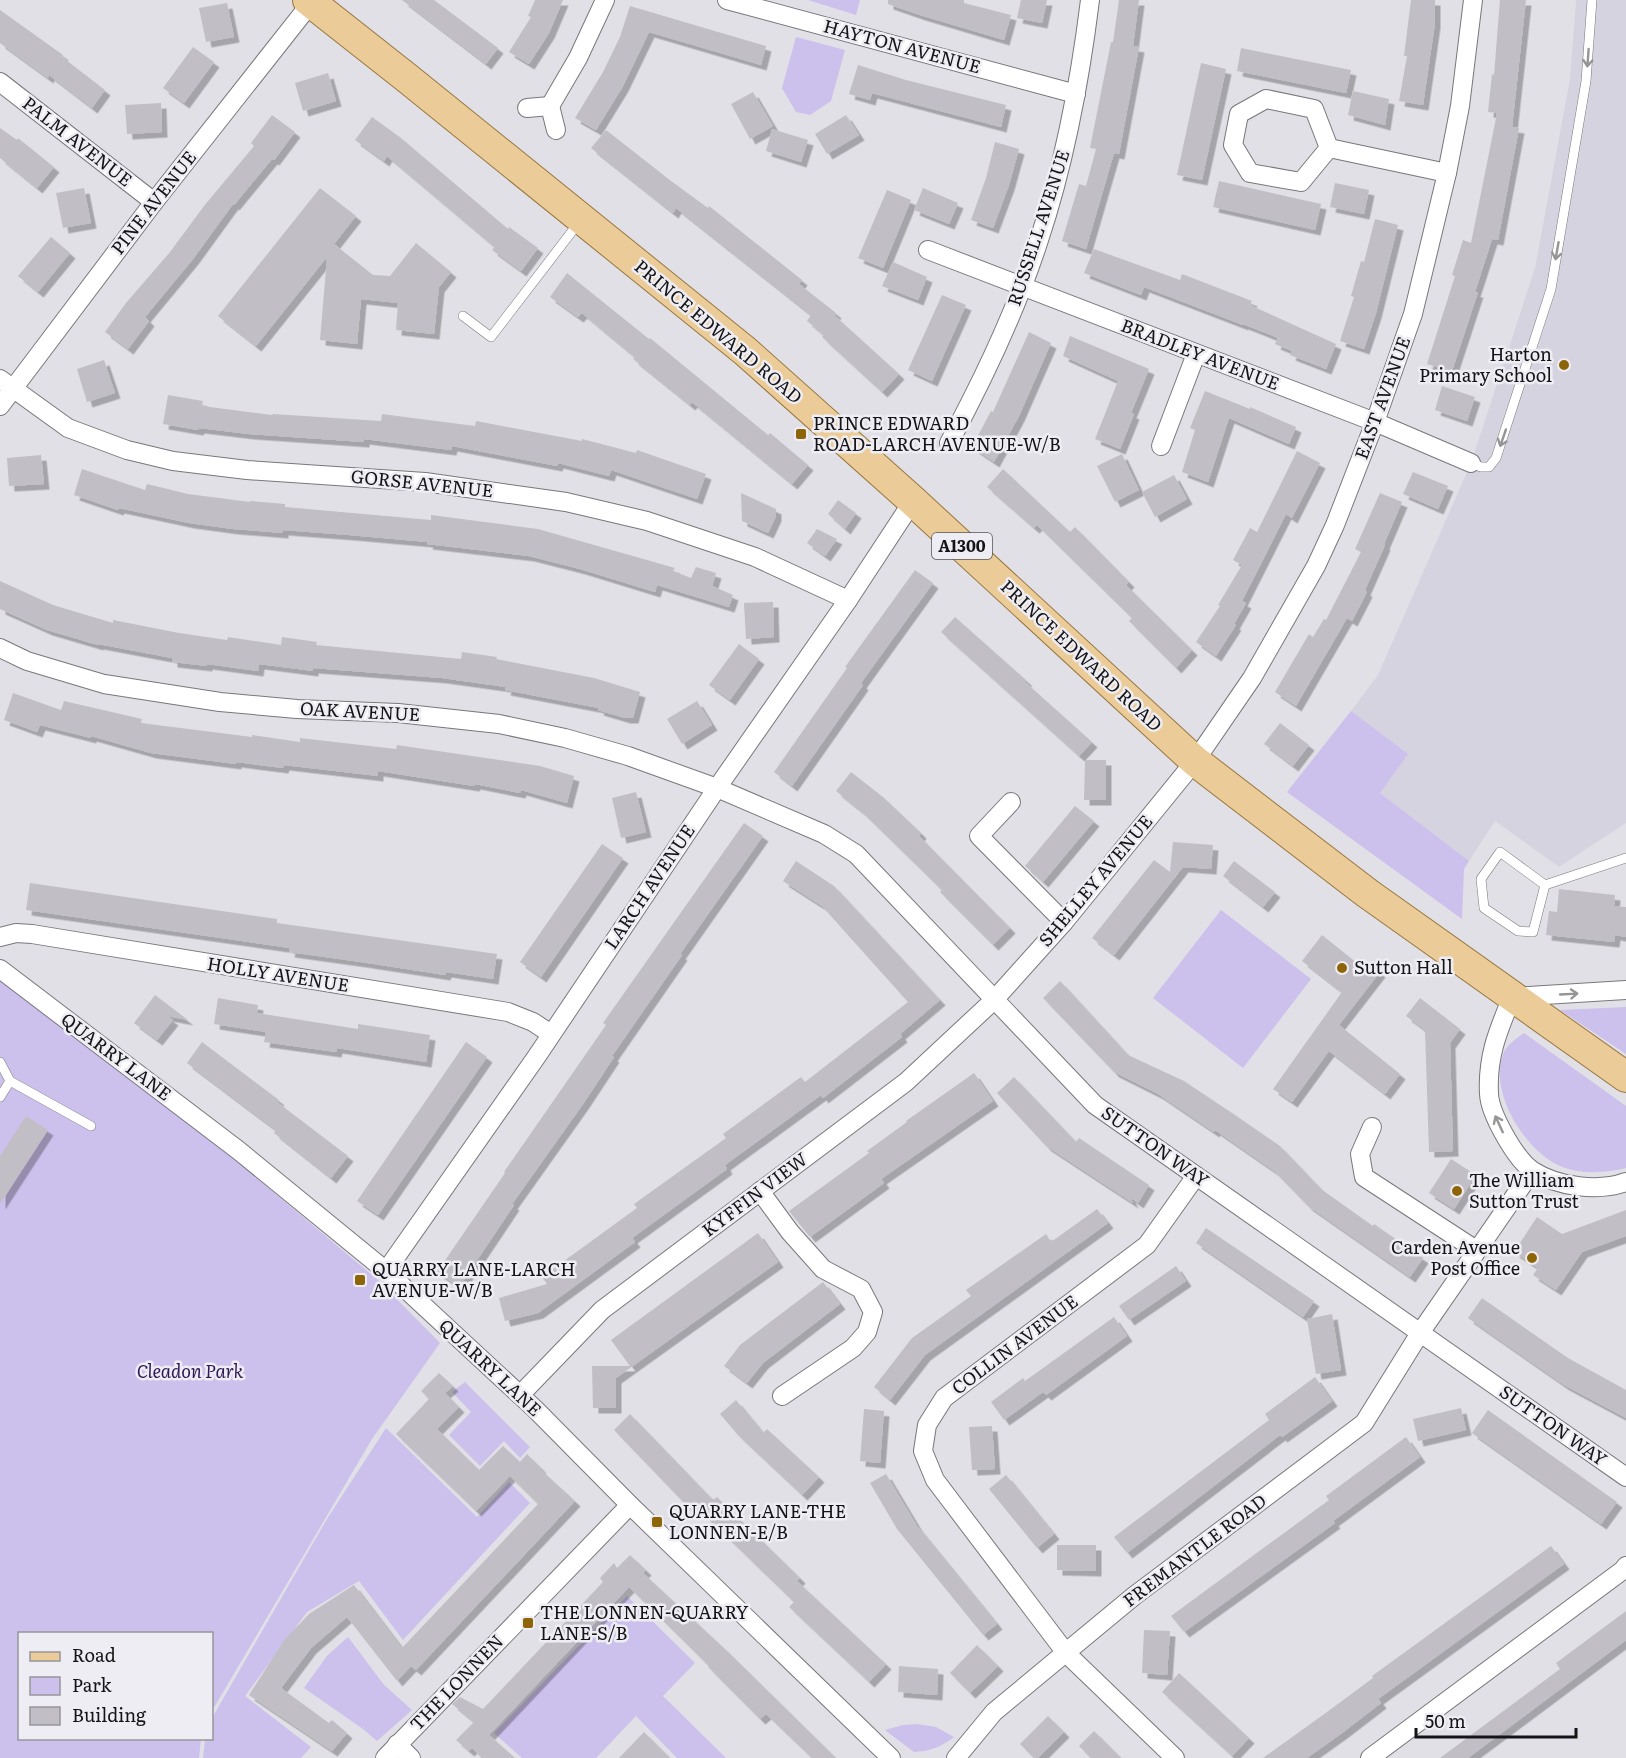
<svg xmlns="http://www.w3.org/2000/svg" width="1626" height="1758" viewBox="0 0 1626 1758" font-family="Literata,serif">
	<defs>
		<filter id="shadow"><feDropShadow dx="5.5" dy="5.5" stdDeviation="0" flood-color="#0004"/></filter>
	</defs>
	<rect width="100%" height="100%" fill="#e1e0e6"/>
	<path fill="#d6d3e0" d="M1576,0h50v823l-67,44 -64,-46 -26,40 -89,-68 27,-39 -56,-43 27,-36 93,-212 64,-195 35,-189z"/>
	<g fill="#ccc0ec">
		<path d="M808,0h52l-4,15z"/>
		<path d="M796,37l49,13 -14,51 -21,14 -14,-3 -14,-24z"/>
		<path d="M1351,711l57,43 -28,39 89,68 -5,8 -2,50 -175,-127z"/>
		<path d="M1221,910l90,69 -68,89 -90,-70z"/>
		<path d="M0,979l229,176 149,125 62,63 -68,96 -160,272v-77h-192v104l181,1 -2,19h-199z"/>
		<path d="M1626,1007v47l-66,-44z"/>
		<path d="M1524,1033l102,73v62c-21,5 -48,7 -68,-3 -34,-16 -71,-76 -54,-113 4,-8 13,-14 20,-19z"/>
		<path d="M465,1382l65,65 -10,11 -16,-17 -24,25 -31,-31 22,-23 -19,-20z"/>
		<path d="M386,1428l91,89 32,-35 21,21 -127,137 -44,-59 -52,31 -62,84 66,51 -10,11h-98l2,-19 7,-1v-20l115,-199z"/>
		<path d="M627,1596l68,67 -32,33 63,62h-49l-41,-42 -40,42h-74l-28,-25z"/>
		<path d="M348,1637l36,48 28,25 -35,31 -14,-12 -59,-41 23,-32z"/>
		<path d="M917,1724l19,3 18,10c-13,10 -24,14 -40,15l-29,-22 18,-5z"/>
	</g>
	<g fill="#c1bfc5" filter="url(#shadow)">
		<path d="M402,0h32l64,48 -12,16z"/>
		<path d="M535,0h28l-14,33 -20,31 -20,-12 22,-35 -3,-1z"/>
		<path d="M888,0h76v3l47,12 -7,25 -84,-25 -32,-11z"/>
		<path d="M1021,0h26l-5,23 -25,-5z"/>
		<path d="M1119,0h20l-6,46 6,1 -20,107 -5,-1 -28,96 -24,-8 17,-57 7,2 10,-37 -6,-1 21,-106h2z"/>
		<path d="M1411,0h24v23l-12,82 -24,-4 8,-45h-3z"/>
		<path d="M1500,0h26l-14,127 7,1 -21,112 -6,-1 -17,53h3l-26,79 -25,-7 28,-88 -3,-1 11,-35 8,3 26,-130 -9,-1 4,-38 2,1z"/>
		<path d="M227,3l7,34 -28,5 -7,-34z"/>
		<path d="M630,6l136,40 -5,19 -112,-33 -26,54 -27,44 -21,-12 28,-46 17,-35z"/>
		<path d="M0,10l63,45 -1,2 43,33 -13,18 -43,-33 -1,3 -48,-35z"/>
		<path d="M193,47l21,15 -30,41 -21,-15z"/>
		<path d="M1241,48l110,22 -5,23 -109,-22z"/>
		<path d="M1201,63l25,6 -24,111 -25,-5z"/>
		<path d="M858,65l48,15 100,25 -5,22 -129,-34 -2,7 -21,-6z"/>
		<path d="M328,73l8,28 -33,10 -8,-28z"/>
		<path d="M1353,91l36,8 -4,26 -37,-10z"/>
		<path d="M753,92l20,34 -23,13 -19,-35z"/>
		<path d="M161,103l1,29 -35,2 -2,-29z"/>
		<path d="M272,115l23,17 -21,28 -2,-1 -38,46 -1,-1 -40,55 -48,58 4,4 -21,28 -23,-17 21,-29 44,-51 34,-46 50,-60 -3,-3z"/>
		<path d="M846,115l13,20 -32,19 -12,-20z"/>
		<path d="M372,117l29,21 107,91 1,-2 29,21 -17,23 -29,-21 3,-3 -108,-91 -3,5 -29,-21z"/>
		<path d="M0,128l17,12 1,-2 36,29 -17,21 -37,-30z"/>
		<path d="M772,129l36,11 -7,22 -35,-11z"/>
		<path d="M606,130l65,51 37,27 1,-2 93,74 -3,4 37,29 -2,2 65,59 -17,18 -60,-55 2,-2 -17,-14 4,-6 -135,-107 -3,5 -82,-65z"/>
		<path d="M995,142l24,7 -10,36 -16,43 -22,-8 15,-42z"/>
		<path d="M1219,181l102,23 -6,26 -102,-23z"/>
		<path d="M1335,183l34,7 -5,24 -34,-7z"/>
		<path d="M84,188l7,35 -28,5 -7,-35z"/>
		<path d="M320,188l36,28 -22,28 39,31 17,1 26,-33 35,29 -12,15 -5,47 -38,-4 2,-27 -37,-4 -4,45 -37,-4 7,-83 -71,89 -38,-30z"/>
		<path d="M923,188l35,15 -9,21 -35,-14z"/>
		<path d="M887,190l24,10 -28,68 -25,-10z"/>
		<path d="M1375,219l23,6 -22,88 -12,36 -24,-8 14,-44 -3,-1 10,-35 3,1z"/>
		<path d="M51,237l19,16 -32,39 -20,-16z"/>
		<path d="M1094,249l86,31 2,-6 70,27 -2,4 86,39 -10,25 -36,-14 2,-4 -17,-7 3,-6 -35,-14v1l-99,-38 -3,8 -57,-22z"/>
		<path d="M893,262l34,15 -9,23 -36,-14z"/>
		<path d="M567,273l82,66 1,-1 118,97 2,-2 38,32 -16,19 -100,-82 -2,3 -57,-46 2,-2 -53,-44 -4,4 -28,-20z"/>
		<path d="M942,295l24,10 -34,76 -24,-11z"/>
		<path d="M1029,332l22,11 -32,73 -25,46 -22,-15 19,-36 2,1z"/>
		<path d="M1070,336l79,33 -18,44 3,1 -14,35 -25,-10 23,-58 -55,-25z"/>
		<path d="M104,360l11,33 -28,9 -10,-33z"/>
		<path d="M1442,386l33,11 -8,24 -32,-11z"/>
		<path d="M1205,391l45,18v-2l46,20 -7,17 -60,-26 -21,64 -26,-10 13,-42 -5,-2z"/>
		<path d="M168,395l35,6 -1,5 70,9 1,-1 108,7 1,-7 93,12 1,-5 106,20v-2l54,14 1,-3 69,24 -9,25 -86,-29 -2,6 -51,-13 -1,3 -105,-20 -1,4 -87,-11v3l-115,-8 -50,-6 -1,2 -35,-6z"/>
		<path d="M1297,451l23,12 -28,55 -6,-4 -44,87 4,2 -12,21 2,1 -20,31 -20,-14 24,-36 -2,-1 24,-40 -9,-5 17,-32 7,4z"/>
		<path d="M1122,454l17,36 -24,12 -18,-36z"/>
		<path d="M41,455l3,29 -35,2 -2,-28z"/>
		<path d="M82,469l63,21 2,-6 41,10 62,8v-1l35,3v3l146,13v-5l107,14 137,39 -2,3 18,7 5,-11 20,6 -4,13 21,9 -4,12 -72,-22 -2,7 -75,-23 -51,-13 -102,-12 1,-2 -79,-7 -66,-5v3l-50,-4 -44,-6 -70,-15 -1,2 -44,-15z"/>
		<path d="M1003,469l67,63 5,-5 54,55 -3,3 66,65 -16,18 -47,-47 3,-3 -95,-93 -3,3 -47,-41z"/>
		<path d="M1413,472l35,14 -10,23 -35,-15z"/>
		<path d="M1174,475l13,24 -32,18 -13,-25z"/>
		<path d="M741,493l35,16v7l-8,17 -26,-12z"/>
		<path d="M1380,493l22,9 -18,42 1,1 -20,45 2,2 -15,29 -5,-3 -51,88 -21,-14 34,-58 4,3 11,-18 2,1 35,-68 -6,-3z"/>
		<path d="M838,500l18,13 -11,16 -17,-15z"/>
		<path d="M817,529l20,10 -12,17 -18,-13z"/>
		<path d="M915,570l18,13 -72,100 2,2 -71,101 -18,-14 73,-104 -2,-1z"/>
		<path d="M0,581l53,24 60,18v-3l66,13 48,7 1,-3 53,8 1,-8 35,5 -1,3 145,14 1,-7 35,5 -1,2 98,19 46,14 -7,26h-8l-27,-8 1,-2 -94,-18 1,-3 -64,-9 -129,-10v3l-54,-7 -1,7 -51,-7v2l-35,-4v-4l-74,-14v1l-51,-15 -47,-21z"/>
		<path d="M773,602l1,35 -28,2 -2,-36z"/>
		<path d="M955,617l72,64 -2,1 67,60 -13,14 -138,-124z"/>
		<path d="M739,644l20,15 -29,41 -21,-15z"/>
		<path d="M13,693l48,17 3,-9 78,18 -1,4 111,14v-2l48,7v-4l96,11 1,-4 143,21 34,10 -7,27 -46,-13 -1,3 -45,-9 -1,2 -96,-15v5l-94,-11 -1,3 -47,-6v2l-85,-11 -60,-17v2l-51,-13 -3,7 -33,-12z"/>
		<path d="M697,701l15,24 -30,19 -15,-25z"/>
		<path d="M1280,723l29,22 -16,21 -29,-22z"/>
		<path d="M1085,760h21v40h-22z"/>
		<path d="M851,772l32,25 38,36 -2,3 91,92 -17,17 -53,-53 2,-2 -81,-79 -25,-20z"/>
		<path d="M636,792l10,40 -25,6 -9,-40z"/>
		<path d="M1075,806l19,15 -51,61 -18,-16z"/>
		<path d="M744,823l19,13 -83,118 2,1 -70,101 2,1 -31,47 -71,100 2,1 -55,82 -22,-15 68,-99 -1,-1 102,-147 -3,-2z"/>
		<path d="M1173,842l40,3 -2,24 -28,-2 -69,88 -22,-17 62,-78 16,12z"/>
		<path d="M602,844l21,14 -82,119 -21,-15z"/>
		<path d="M796,861l38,25 106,114 -40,34 2,3 -79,61 -2,-3 -96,70 2,4 -95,69 3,4 -97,71 -33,8 -6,-23 48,-14 -5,-7 95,-69 -3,-4 92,-66 -3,-4 78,-57 4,5 103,-80 -86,-96 -39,-25z"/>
		<path d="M1234,861l41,31 -12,15 -40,-31z"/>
		<path d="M30,883l247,36v4l220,31 -4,25 -47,-7 -1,3 -84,-13 -72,-10 1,-4 -264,-38z"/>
		<path d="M1559,889l56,6 -1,11 12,1v30l-11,-2 -1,7 -68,-7 3,-24 8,1z"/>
		<path d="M1322,935l35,28 4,-5 19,14 -41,53 61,49 -15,20 -56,-43 -37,51 -19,-13 69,-97 -40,-31z"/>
		<path d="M1060,981l68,74 56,26 51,34 45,31 41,43 52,37 1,-2 49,34 -13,19 -102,-71 -34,-35 -59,-41 -1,2 -56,-38 -44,-22 -71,-74z"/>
		<path d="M155,995l33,25 -21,-4 6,4 -16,20 -23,-17z"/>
		<path d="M218,998l40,7 -1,8 101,16v-5l72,11 -4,27 -89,-14 -1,4 -72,-10 2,-10 -52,-8z"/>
		<path d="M1420,998l40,31 -10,14 3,108 -24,1 -4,-122 -19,-14z"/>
		<path d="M202,1042l77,58 -2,2 71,54 -17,22 -57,-45 2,-3 -89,-67z"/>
		<path d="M466,1042l21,15 -109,158 -21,-14z"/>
		<path d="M974,1073l19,28 -112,78 3,4 -74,54 -21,-26 80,-58 -2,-2 40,-29 -1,-1z"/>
		<path d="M1014,1077l62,65 3,-4 70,47 -11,18 -8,-6 3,6 -87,-57 -49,-53z"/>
		<path d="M26,1116l22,14 -48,74v-48z"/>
		<path d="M1451,1159l25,16 -22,34 -25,-16z"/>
		<path d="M1097,1209l11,14 -183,132 -35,45 -16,-13 38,-49 59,-42 -5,-6 80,-56 5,8z"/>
		<path d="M1626,1210v26l-44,16 -26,38 -23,-15 5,-7 -24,-16 23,-35 25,17z"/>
		<path d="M1206,1228l108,73 -11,16 -107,-74z"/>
		<path d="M758,1233l20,29 -162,116v30h-23l-1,-42h38l-19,-26z"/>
		<path d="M1176,1266l10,15 -57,39 -10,-14z"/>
		<path d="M823,1282l17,22 -77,59 -16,20 -23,-17 16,-21z"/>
		<path d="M1482,1298l86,60 58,32v28l-62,-33 -96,-67z"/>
		<path d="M1332,1314l9,56 -25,4 -9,-55z"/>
		<path d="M1114,1317l13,19 -81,59 -3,-3 -39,28 -13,-18 32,-24 2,3z"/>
		<path d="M439,1373l14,13 -8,7 14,14 -22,22 42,41 24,-24 17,16 7,-8 14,14 -1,1 35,32 -159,169 -5,-4 -14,15 -50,-64 -36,31 -30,40 48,35 3,-3 15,13 -15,18 -83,-56 36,-56 24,-25 45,-29 48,63 136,-144 -28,-28 -34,35 -80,-77 33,-35 -8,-8z"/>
		<path d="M1315,1377l17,24 -50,36 -2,-2 -153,118 -13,-16 155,-117 -4,-6z"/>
		<path d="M736,1400l27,33 4,-4 52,48 -17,18 -64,-60 -18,-21z"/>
		<path d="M1461,1408l5,22 -48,11 -5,-22z"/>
		<path d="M864,1409l20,2 -4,52 -20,-2z"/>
		<path d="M1488,1410l129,92 -16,22 -129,-91z"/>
		<path d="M630,1414l83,86 4,-3 83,81 -3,3 89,83 -17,18 -80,-75 5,-5 -99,-96 -4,4 -77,-80z"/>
		<path d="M992,1426l3,43 -23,1 -3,-43z"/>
		<path d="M1406,1437l14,20 -87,64 2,2 -151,109 -13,-16 158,-116 -3,-4z"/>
		<path d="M886,1474l31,52 80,98 -14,11 -86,-106 -27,-46z"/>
		<path d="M1006,1475l48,59 -17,14 -48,-59z"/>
		<path d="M1057,1545h39v26l-39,-1z"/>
		<path d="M1551,1546l13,18 -186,135 3,4 -39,30 -35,25h-44l64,-46 46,-34 -1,-2z"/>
		<path d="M630,1555l16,15 -3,3 83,77 110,108h-24l-46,-44 -6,5 -52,-52 1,-1 -80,-79 -140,148 26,23h-33l-10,-10 -3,3 -13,-11 18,-18 -22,-18 8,-7 23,12 120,-127 -3,-4 14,-15 3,5z"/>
		<path d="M1626,1611v29l-158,118h-28l120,-89 -4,-6z"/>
		<path d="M1144,1630l26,1 -3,44 -25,-2z"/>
		<path d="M977,1645l21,21 -28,27 -20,-20z"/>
		<path d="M899,1666l39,3 -1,26 -39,-3z"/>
		<path d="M1179,1673l70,65 -17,18 -70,-64z"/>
		<path d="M1048,1716l16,16 -26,26h-4l-14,-14z"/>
		<path d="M1094,1731l27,27h-30l-12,-12z"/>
		<path d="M644,1732l26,26h-51z"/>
	</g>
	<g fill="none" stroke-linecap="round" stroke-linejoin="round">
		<g stroke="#78777c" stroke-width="10">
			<g id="service">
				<path d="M463,316l28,21 89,-116"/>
				<path d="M1471,463l10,4h8l7,-9 55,-169 35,-208 6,-81"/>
				<path d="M1545,885l-45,-33 -19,27 3,29 34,23 15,1 12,-47 81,-27"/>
				<path d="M0,1062l10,19 -10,16"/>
				<path d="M10,1081l81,45"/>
			</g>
		</g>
		<g stroke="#78777c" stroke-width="20">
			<g id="minor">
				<path d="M727,0l349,94"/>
				<path d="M0,82l154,120"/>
				<path d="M1266,99l48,10 15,39 -28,34 -51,-9 -17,-28 6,-31z"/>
				<path d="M550,106l28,-48 27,-58"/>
				<path d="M550,106l6,24"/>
				<path d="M527,108l23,-2"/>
				<path d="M1329,148l118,25"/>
				<path d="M928,250l447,172 96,41"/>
				<path d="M0,379l68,49 59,22 46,11 74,9 178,12 141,20 81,19 108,36 93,43"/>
				<path d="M0,406l154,-204 157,-199"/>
				<path d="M949,443c35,-65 67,-132 90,-203 26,-78 41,-159 51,-240"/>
				<path d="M1161,446l35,-92"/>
				<path d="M0,648l27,13 77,23 116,18 77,7 101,4 101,11 66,14 63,18 89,32 107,46 32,20 239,251 531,372"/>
				<path d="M1011,802l-32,34 85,86"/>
				<path d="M0,937l16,-4 16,1 476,78 25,10 18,12"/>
				<path d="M0,969l238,181 148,121 149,138 95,96 261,253"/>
				<path d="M1626,990l-114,7c-14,34 -25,59 -23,97 1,20 27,66 44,77 25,16 66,21 93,11"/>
				<path d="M1372,1127l-12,27 4,23 112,73"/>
				<path d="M760,1191l30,41 33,37 38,20 12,23 -6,20 -14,16 -71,48"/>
				<path d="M386,1271l151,-215 180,-268 131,-188 65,-99"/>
				<path d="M520,1395l82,-85 304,-228 88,-82 70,-78 131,-161 57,-83 64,-112 19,-41 40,-103 38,-108 34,-141 13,-67 13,-106"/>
				<path d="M397,1744l14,14"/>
				<path d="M385,1758l245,-253"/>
				<path d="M956,1758l38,-46 140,-116 230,-173 56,-90 112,-162"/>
				<path d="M1175,1758l-109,-105 -131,-173 -12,-29 4,-26 17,-27 203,-153 49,-69"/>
				<path d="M1370,1758l253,-188 3,-4"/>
			</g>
		</g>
		<g stroke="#98763e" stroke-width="32">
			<path id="primary" d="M308,0l99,78 338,273 168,150 282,260 172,132 259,184"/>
		</g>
		<use href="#service" stroke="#fff" stroke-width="9"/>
		<use href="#minor" stroke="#fff" stroke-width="18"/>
		<use href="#primary" stroke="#ebcc98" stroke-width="30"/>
	</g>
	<defs><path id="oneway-shaft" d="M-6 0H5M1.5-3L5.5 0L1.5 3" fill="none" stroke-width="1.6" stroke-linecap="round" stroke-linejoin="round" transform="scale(1.5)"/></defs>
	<g stroke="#969596">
		<use href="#oneway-shaft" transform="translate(1588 58) rotate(94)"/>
		<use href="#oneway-shaft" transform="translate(1557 251) rotate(100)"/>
		<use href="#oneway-shaft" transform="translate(1503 438) rotate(109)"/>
		<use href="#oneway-shaft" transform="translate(1569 994) rotate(-3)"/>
		<use href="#oneway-shaft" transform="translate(1499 1124) rotate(-115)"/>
	</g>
	<g fill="#8e6409" stroke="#eeedf3" stroke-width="2">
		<circle cx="1564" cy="365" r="6"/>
		<rect x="795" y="428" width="12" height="12" rx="3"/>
		<circle cx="1342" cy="968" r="6"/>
		<circle cx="1457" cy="1191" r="6"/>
		<circle cx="1532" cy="1258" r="6"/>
		<rect x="354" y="1274" width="12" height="12" rx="3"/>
		<rect x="651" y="1516" width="12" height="12" rx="3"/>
		<rect x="522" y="1617" width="12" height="12" rx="3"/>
	</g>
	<g text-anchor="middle" stroke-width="5" stroke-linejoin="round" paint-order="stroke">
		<rect fill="#eeedf3" stroke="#565558" stroke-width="1.5" x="932" y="533" width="60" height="26" rx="4.5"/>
		<g font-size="16" font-weight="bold" fill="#151416">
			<text x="962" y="552">A1300</text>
		</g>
		<g font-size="18" fill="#151416" stroke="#eeedf3">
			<text transform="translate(902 47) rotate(15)" y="6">HAYTON AVENUE</text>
			<text transform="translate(77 142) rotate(38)" y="6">PALM AVENUE</text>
			<text transform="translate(154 203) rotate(-52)" y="6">PINE AVENUE</text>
			<text transform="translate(1039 228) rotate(-72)" y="6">RUSSELL AVENUE</text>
			<text transform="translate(718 332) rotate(40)" y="6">PRINCE EDWARD ROAD</text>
			<text transform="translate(1200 355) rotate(21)" y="6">BRADLEY AVENUE</text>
			<text transform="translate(1383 398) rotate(-70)" y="6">EAST AVENUE</text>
			<text transform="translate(422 484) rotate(6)" y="6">GORSE AVENUE</text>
			<text transform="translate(1081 656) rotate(43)" y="6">PRINCE EDWARD ROAD</text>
			<text transform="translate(360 712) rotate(3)" y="6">OAK AVENUE</text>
			<text transform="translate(1096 881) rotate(-50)" y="6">SHELLEY AVENUE</text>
			<text transform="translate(650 887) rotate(-56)" y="6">LARCH AVENUE</text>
			<text transform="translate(278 975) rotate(9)" y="6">HOLLY AVENUE</text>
			<text transform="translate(116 1057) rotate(37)" y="6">QUARRY LANE</text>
			<text transform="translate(1155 1147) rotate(35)" y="6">SUTTON WAY</text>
			<text transform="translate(755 1195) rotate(-37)" y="6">KYFFIN VIEW</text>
			<text transform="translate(1015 1345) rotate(-37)" y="6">COLLIN AVENUE</text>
			<text transform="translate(490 1368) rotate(43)" y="6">QUARRY LANE</text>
			<text transform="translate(1553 1426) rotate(35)" y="6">SUTTON WAY</text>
			<text transform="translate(1195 1551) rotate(-37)" y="6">FREMANTLE ROAD</text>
			<text transform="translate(457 1683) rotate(-46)" y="6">THE LONNEN</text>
		</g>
		<g font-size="18" fill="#151416" stroke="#eeedf3" text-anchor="start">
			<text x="1552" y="361" text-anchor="end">Harton<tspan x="1552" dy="21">Primary School</tspan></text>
			<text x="813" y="430">PRINCE EDWARD<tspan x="813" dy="21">ROAD-LARCH AVENUE-W/B</tspan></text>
			<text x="1354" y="974">Sutton Hall</text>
			<text x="1469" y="1187">The William<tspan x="1469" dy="21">Sutton Trust</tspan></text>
			<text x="1520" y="1254" text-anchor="end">Carden Avenue<tspan x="1520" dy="21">Post Office</tspan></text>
			<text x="372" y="1276">QUARRY LANE-LARCH<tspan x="372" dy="21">AVENUE-W/B</tspan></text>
			<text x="669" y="1518">QUARRY LANE-THE<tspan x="669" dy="21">LONNEN-E/B</tspan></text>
			<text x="540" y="1619">THE LONNEN-QUARRY<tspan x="540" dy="21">LANE-S/B</tspan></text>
		</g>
		<g font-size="18" font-style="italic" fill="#301856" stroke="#eeedf3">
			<text x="190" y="1378">Cleadon Park</text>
		</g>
	</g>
	<rect x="18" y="1632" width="195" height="108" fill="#eeedf3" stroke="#97969b" stroke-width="1.5"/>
	<rect x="30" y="1652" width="30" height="9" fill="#ebcc98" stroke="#97969b" stroke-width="1.5"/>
	<text x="72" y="1662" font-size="18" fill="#151416">Road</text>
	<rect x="30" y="1677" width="30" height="18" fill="#ccc0ec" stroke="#97969b" stroke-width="1.5"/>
	<text x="72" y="1692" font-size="18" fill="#151416">Park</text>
	<rect x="30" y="1707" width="30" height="18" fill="#c1bfc5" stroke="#97969b" stroke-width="1.5"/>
	<text x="72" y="1722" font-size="18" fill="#151416">Building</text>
	<path d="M1416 1728v9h160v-9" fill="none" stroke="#151416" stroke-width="3"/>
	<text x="1425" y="1728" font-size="18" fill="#151416" stroke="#eeedf3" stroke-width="4.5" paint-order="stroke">50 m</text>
</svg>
